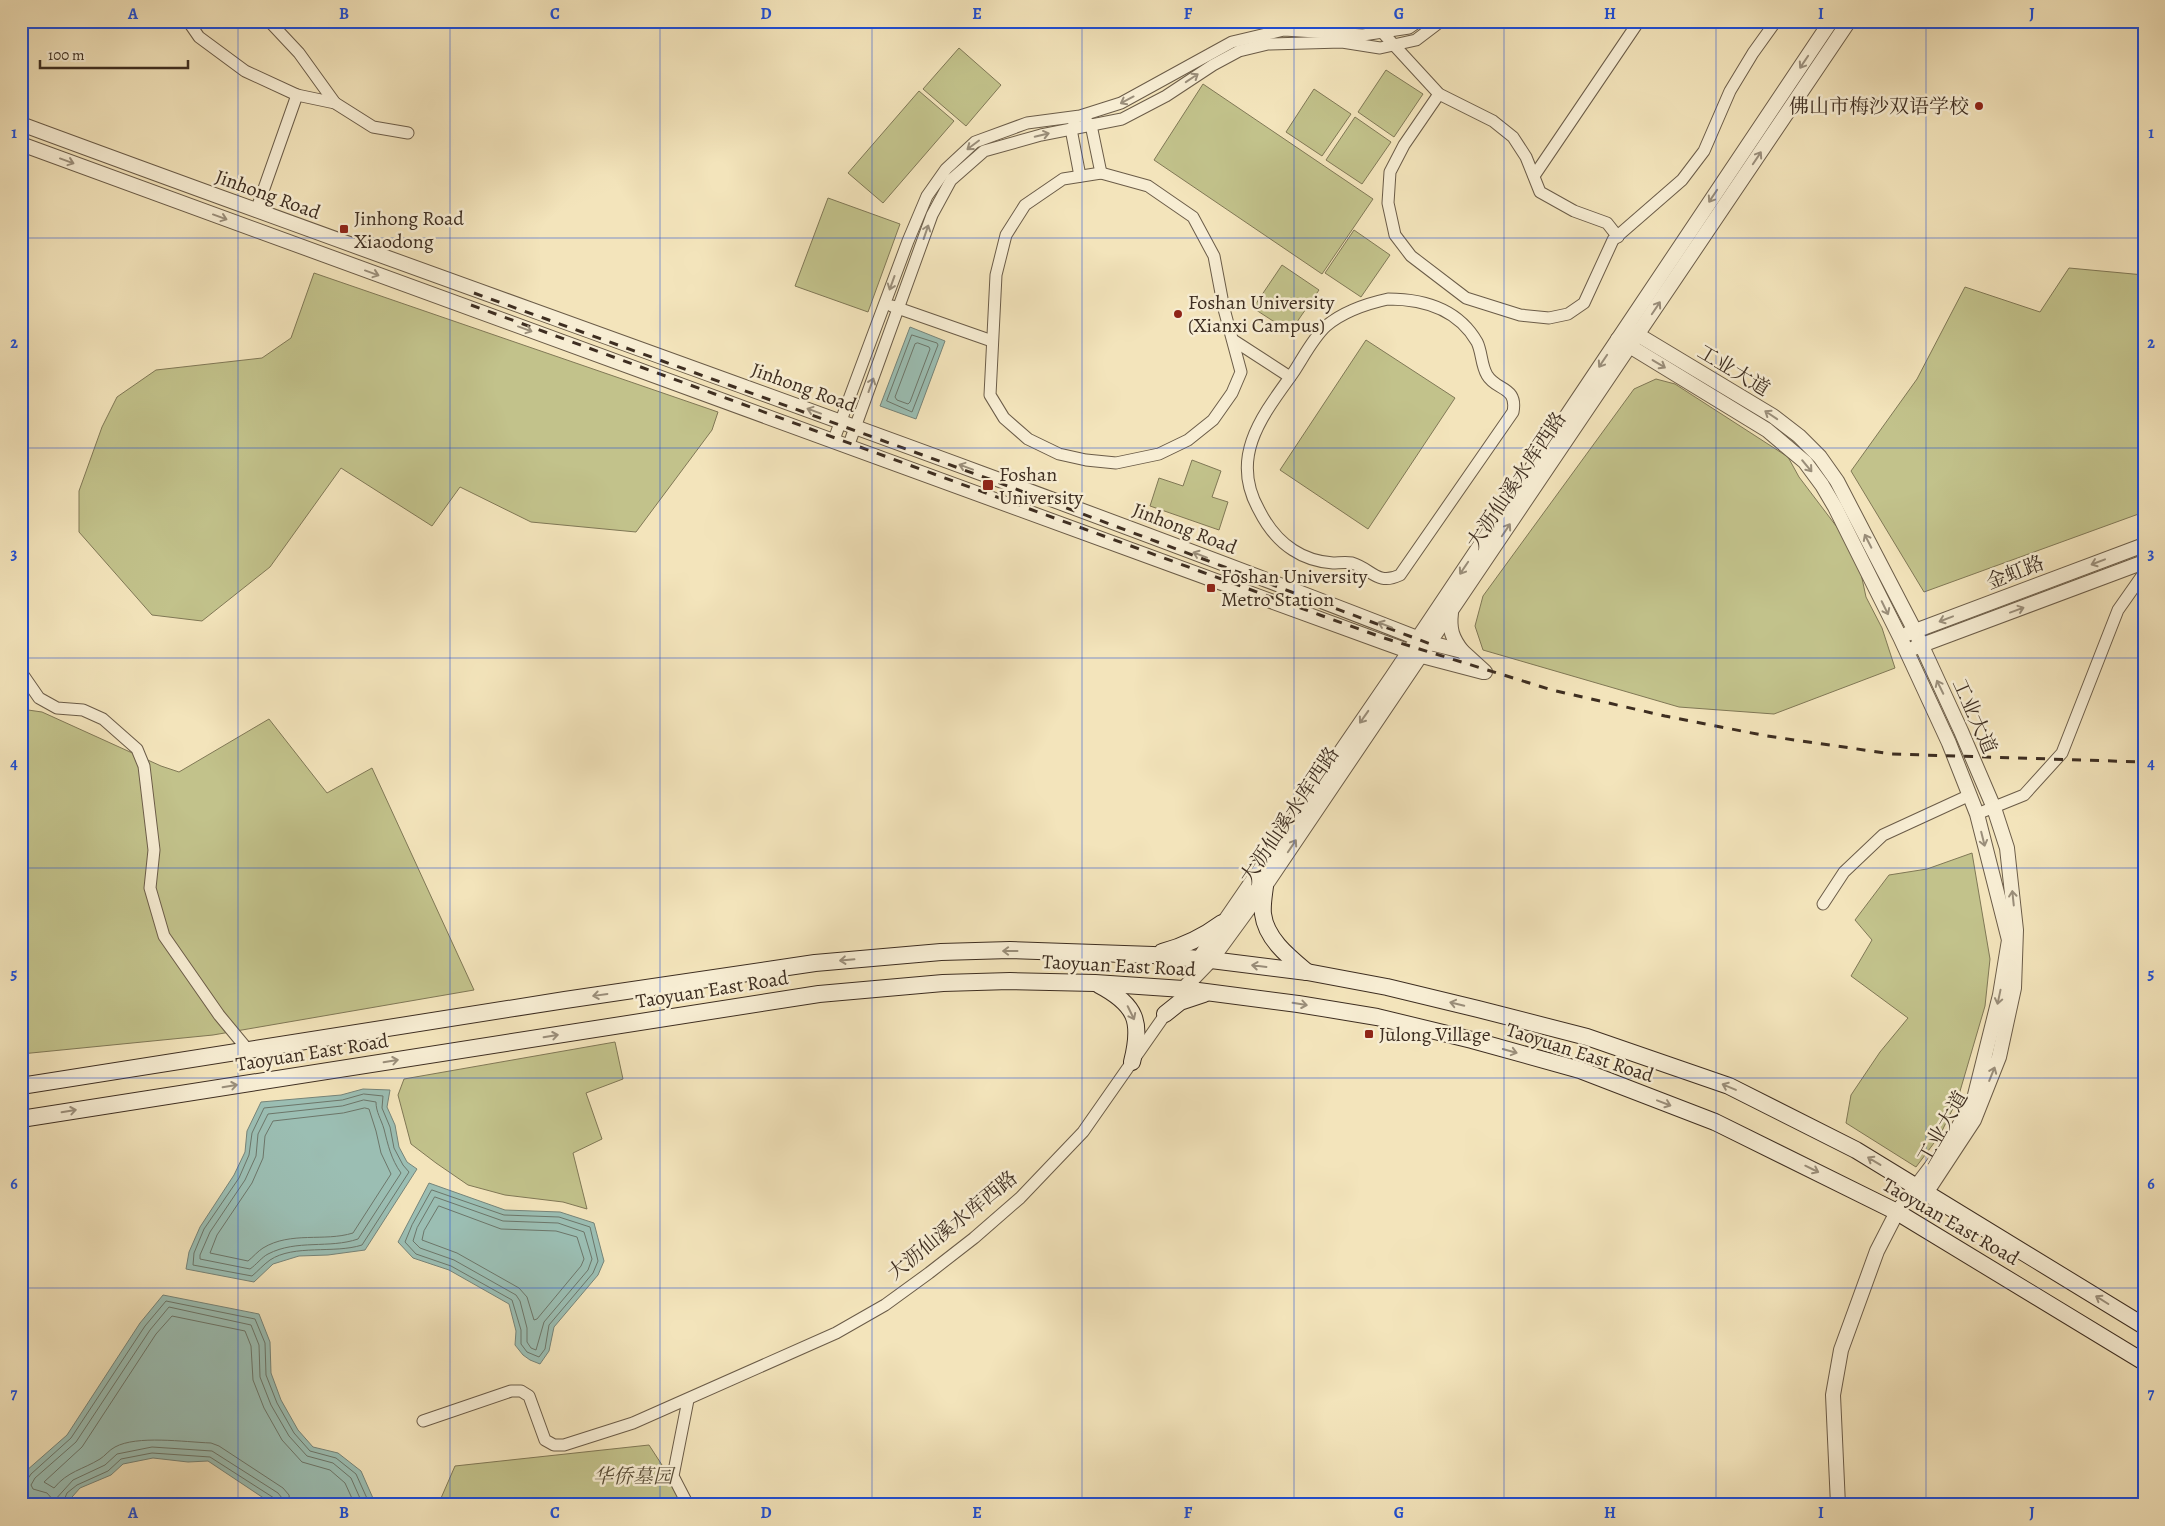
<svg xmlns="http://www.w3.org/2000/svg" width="2165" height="1526" viewBox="0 0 2165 1526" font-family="Alegreya,'Noto Serif SC',serif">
	<rect width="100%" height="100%" fill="#f3e4bb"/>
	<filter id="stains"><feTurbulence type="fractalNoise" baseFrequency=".004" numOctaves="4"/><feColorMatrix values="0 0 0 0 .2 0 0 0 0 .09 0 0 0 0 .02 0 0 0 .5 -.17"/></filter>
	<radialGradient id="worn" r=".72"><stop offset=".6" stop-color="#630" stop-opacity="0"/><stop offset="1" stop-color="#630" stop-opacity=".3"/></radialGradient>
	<g fill="#c2c28b" stroke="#807856">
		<path d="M959,48l42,37 -35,41 -43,-37z"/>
		<path d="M1386,70l37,24 -29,43 -36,-25z"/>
		<path d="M1203,84l170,115 -51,75 -168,-114z"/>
		<path d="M1314,89l37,25 -29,42 -36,-24z"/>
		<path d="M919,91l35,30 -71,82 -35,-30z"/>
		<path d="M1355,117l36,25 -29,42 -36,-24z"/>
		<path d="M828,198l72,26 -32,88 -73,-26z"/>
		<path d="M1354,230l36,25 -29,42 -36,-24z"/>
		<path d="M1282,265l37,25 -29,42 -37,-24z"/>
		<path d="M2069,268l75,7v237l-220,80 -73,-121 66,-92 48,-92 75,25z"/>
		<path d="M314,273l404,139 -6,18 -76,102 -105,-10 -71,-35 -28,39 -91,-58 -71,99 -68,54 -50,-6 -73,-83v-41l23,-64 15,-30 39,-27 106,-12 29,-20z"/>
		<path d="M1366,340l89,58 -87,131 -88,-59z"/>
		<path d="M1656,379l19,5 113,73 11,20 47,62 14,30 6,28 16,31 13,40 -121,46 -95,-7 -196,-57 -8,-24 8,-30 151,-207z"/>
		<path d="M1192,460l29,11 -9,26 16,5 -9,28 -69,-24 9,-28 24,8z"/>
		<path d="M21,709l21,3 119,54 18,6 90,-53 58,74 45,-25 102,222 -261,45 -192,19z"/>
		<path d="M1972,853l18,106 -5,47 -27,92 -18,37 -24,32 -70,-44 5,-28 29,-43 28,-34 -57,-42 21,-36 -17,-20 34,-45 38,-6z"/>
		<path d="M615,1042l8,37 -37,14 16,46 -29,14 14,56 -24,-7 -58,-7 -37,-10 -32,-22 -25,-19 -13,-49 6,-16z"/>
		<path d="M649,1445l39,60h-250l17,-39z"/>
	</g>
	<g fill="#9bbeb3" stroke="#768479">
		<path d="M910,327l35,14 -29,78 -36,-13z"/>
		<path d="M363,1089l27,1 -3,17 8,18 4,22 8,15 10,7 -52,81 -37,5 -29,1 -26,8 -19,18 -68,-13 3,-17 11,-25 34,-52 11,-23 2,-21 14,-29 80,-7z"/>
		<path d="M429,1183l76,27 55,2 34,11 10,38 -6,14 -44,52 -5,24 -9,13 -10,-4 -7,-5 -8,-10 1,-14 -7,-27 -60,-34 -36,-12 -15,-16z"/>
		<path d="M163,1295l96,19 11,28 1,31 10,27 17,30 15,17 25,6 23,18 15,34h-102l-66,-44 -20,1 -35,-4 -30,6 -12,11 -31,13 -15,17h-16l-25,-7 -3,-17 5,-10 41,-36 73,-112z"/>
	</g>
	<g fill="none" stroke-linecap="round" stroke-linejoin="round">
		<g stroke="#6c766a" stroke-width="1">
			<path d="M912,335l25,8 1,2 -26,67 -25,-11z"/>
			<path d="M918,343l11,4 1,2 -20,53 -2,2 -11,-4 -2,-3 20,-53z"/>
			<path d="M364,1094l19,2 -1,12 8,19 4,21 9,17 6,7 -47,73c-28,9 -68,-1 -92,15 -7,5 -12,11 -18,16l-59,-11 1,-12 10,-24 35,-51 10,-23 3,-22 12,-25 78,-8z"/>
			<path d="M364,1100l12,2c0,10 5,17 8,27 4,16 7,30 17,44l-43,66c-29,10 -61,0 -90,15 -6,3 -12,11 -18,15l-50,-10v-4l10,-23 35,-52 11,-24 2,-22 10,-20 74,-8z"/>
			<path d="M365,1108l4,1 7,22 5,22 10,21 -38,59c-29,9 -62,-2 -90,15 -5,3 -10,9 -15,13l-38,-8 7,-18 35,-52 11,-25 2,-22 8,-15 70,-8z"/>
			<path d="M432,1190l72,25 55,2 31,10 8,34 -5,12 -44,52 -4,24 -6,8 -12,-5 -6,-8v-14l-9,-30 -61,-34 -35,-12 -11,-12 7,-17z"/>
			<path d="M435,1197l68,24 55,2 26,9 8,27 -4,11 -44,52 -8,28 -5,-2 -4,-6v-14l-7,-27 -4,-6 -62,-35 -34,-12 -7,-7 4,-13z"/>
			<path d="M439,1206l62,23 55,2 21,6 7,22 -3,7 -44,53 -3,1 -7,-23 -8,-9 -62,-35 -35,-13 2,-9z"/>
			<path d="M21,1482l6,-2 4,-6 40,-36 74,-112 21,-25 89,18 10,24 1,32 11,28 17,30 16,18 26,7 20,16 14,31"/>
			<path d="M62,1505l5,-12 10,-8 31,-14 13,-12 31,-6 58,4 64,41 3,7"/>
			<path d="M283,1505l-1,-7 -4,-5 -66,-42 -60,-4 -35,7 -12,11 -32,15 -19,21 -7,-8 -14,-4 -2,-4 4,-7 41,-36 74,-112 19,-23 82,18 8,20 1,32 11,28 18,31 18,20 26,7 18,15 12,27"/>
			<path d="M290,1505l-1,-10 -6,-7 -64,-42 -8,-3c-27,-1 -74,-8 -96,4 -6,3 -10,9 -15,12 -18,11 -32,12 -46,29l-10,-6 38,-35 74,-113 16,-18 73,15 6,15 2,34 11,28 18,32 20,22 28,8 15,13 10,22"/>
		</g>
		<g stroke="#6b5c48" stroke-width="13">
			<g id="minor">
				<path d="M188,21l11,16 46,34 52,24 38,8 38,24 35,6"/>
				<path d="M269,21l30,32 36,50"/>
				<path d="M1375,21l7,11 57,62 54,27 20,16 13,20 14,35 34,19 33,12 11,14"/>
				<path d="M1439,94l-35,51 -14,27 -2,31 7,32 16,21 55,42 54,17 29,3 19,-4 16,-11 29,-63 69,-60 22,-29 26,-60 23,-38 23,-32"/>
				<path d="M1086,121l5,4 10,48"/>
				<path d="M1075,124l-4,5 9,47"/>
				<path d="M1101,173l47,13 45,31 21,39 10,53 17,63 -9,21 -19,27 -25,20 -29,14 -43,9 -30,-3 -27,-6 -31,-15 -24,-21 -14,-23 6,-120 10,-40 19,-30 38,-26z"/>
				<path d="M1534,176l105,-155"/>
				<path d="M256,211l41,-116"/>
				<path d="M1388,299c35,0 70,10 89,43 5,10 4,23 10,33 9,16 31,11 26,37l-113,163c-23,11 -28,-6 -48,-12 -6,-1 -14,0 -19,0 -14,-1 -28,-5 -40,-13 -14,-9 -26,-24 -34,-40 -30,-53 3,-94 34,-137 10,-15 20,-35 33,-47 18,-15 39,-22 62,-27z"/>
				<path d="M892,306l100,35"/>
				<path d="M1233,340l57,37"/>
				<path d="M833,442l75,-201 19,-45 19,-27 29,-27 52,-19 53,-7 41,-13 111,-61 52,-12 79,5 46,-7 10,-7"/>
				<path d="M848,447l84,-232 19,-35 33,-29 57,-16 81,-16 44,-23 47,-31 26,-14 29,-7 74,-2 38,6 36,-8 25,-19"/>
				<path d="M21,672l18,26 18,10 26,2 20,9 34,30 7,17 10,84 -4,38 14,48 55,79 29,35"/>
				<path d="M1977,814l47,-19 38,-42 56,-143 26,-37"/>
				<path d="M1823,904l21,-32 39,-37 87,-40"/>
				<path d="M688,1400l-15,76 15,29"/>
				<path d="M423,1421l88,-30h10l8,5 16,44 9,5h10l69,-22 203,-90 49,-28 44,-32 45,-35 46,-40 63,-66 86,-123"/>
			</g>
		</g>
		<g stroke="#6b5c48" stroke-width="16">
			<g id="tertiary">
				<path d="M21,124c470,174 943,337 1409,519l32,8 23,21"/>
				<path d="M21,144l1362,498 39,14 61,16"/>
				<path d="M1630,330l143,86 26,20 21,21 17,24 78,150 46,100 33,77 13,40 9,82 -2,58 -15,69 -25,63 -48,73 -7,5"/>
				<path d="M1618,339l149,91 38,32 17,23 13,22 65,130 49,106 28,71 32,126 -9,55 -26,104 -24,43 -53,70 -20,39 -36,99 -8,45 5,110"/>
				<path d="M1451,613c-2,16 1,25 11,38"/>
				<path d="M1907,634l237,-89"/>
				<path d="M1914,648l230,-86"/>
				<path d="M1194,966l198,-289 439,-656"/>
				<path d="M1183,989l28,-29 54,-74 584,-865"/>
			</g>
		</g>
		<g stroke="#3e2e21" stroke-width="18">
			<g id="secondary">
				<path d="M1265,886c-1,9 -3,19 -2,28 3,25 26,43 44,58"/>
				<path d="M1162,952c23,-6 41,-15 60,-29"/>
				<path d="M1099,985c38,20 43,37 33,77"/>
				<path d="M1165,1014l15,-12 24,-8"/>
				<path d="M21,1086l544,-86 250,-37 126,-11 69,-2 143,5 58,5 96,12 80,15 91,22 109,28 142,49 127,64 288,176"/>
				<path d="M21,1119l798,-125 124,-11 67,-2 85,2 88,6 115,15 79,13 95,23 108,30 135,52 182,90 247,150"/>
			</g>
		</g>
		<use href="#minor" stroke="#f7edd3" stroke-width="11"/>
		<use href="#tertiary" stroke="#f7edd3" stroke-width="14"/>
		<use href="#secondary" stroke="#f7edd3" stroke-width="16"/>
		<g stroke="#3e2e21" stroke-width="3" stroke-dasharray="9 9" stroke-linecap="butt">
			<path d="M474,293l515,186 447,167"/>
			<path d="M471,305l849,310 64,23 168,52 113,26 102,20 125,18 252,8"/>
		</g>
	</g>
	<defs><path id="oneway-shaft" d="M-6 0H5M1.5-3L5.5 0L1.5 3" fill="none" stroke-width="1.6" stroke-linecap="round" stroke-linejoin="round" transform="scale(1.25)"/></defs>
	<g stroke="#9a8e7a">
		<use href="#oneway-shaft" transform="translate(1804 62) rotate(124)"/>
		<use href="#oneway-shaft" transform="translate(1192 78) rotate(-34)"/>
		<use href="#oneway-shaft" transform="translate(1127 100) rotate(152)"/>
		<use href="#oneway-shaft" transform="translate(1042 135) rotate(-13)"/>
		<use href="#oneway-shaft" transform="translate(973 145) rotate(143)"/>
		<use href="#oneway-shaft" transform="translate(1757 158) rotate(-56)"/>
		<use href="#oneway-shaft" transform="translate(67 161) rotate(20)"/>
		<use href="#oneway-shaft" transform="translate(1713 196) rotate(124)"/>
		<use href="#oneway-shaft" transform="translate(220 217) rotate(20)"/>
		<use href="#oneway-shaft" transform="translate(926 232) rotate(-71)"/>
		<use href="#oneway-shaft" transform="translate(372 273) rotate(20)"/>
		<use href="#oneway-shaft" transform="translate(892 283) rotate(110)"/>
		<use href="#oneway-shaft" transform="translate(1656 308) rotate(-56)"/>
		<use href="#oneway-shaft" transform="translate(525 329) rotate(20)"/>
		<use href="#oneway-shaft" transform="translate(1603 361) rotate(124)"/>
		<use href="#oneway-shaft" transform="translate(1659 364) rotate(31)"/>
		<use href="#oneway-shaft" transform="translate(871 385) rotate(-70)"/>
		<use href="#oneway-shaft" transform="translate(814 411) rotate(-160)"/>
		<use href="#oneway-shaft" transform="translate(1771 415) rotate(-146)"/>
		<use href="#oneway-shaft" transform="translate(1807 466) rotate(50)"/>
		<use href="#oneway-shaft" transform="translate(966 467) rotate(-160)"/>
		<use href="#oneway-shaft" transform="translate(1506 530) rotate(-56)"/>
		<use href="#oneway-shaft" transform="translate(1868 541) rotate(-117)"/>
		<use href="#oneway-shaft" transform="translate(1200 555) rotate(-159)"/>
		<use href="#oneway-shaft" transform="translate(2098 562) rotate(159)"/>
		<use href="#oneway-shaft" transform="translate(1464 568) rotate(124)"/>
		<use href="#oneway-shaft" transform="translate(1885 608) rotate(64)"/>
		<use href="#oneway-shaft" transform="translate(2017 610) rotate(-20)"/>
		<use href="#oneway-shaft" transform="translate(1946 619) rotate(159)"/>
		<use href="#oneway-shaft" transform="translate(1385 625) rotate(-159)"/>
		<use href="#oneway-shaft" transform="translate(1940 687) rotate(-116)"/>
		<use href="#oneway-shaft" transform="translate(1364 717) rotate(125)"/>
		<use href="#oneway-shaft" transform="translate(1983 839) rotate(76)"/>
		<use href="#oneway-shaft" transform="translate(1292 846) rotate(-56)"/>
		<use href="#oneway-shaft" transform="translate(2013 898) rotate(-96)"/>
		<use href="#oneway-shaft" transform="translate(1010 951) rotate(180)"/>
		<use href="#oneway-shaft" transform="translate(847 960) rotate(175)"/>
		<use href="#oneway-shaft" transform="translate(1259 966) rotate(-173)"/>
		<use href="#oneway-shaft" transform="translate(600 995) rotate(172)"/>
		<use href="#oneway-shaft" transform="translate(1999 997) rotate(102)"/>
		<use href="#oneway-shaft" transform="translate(1300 1004) rotate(9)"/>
		<use href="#oneway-shaft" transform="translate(1457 1004) rotate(-166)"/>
		<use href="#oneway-shaft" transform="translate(1131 1013) rotate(64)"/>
		<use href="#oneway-shaft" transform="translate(551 1036) rotate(-9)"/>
		<use href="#oneway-shaft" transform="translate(1510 1051) rotate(16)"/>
		<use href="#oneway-shaft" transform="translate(391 1061) rotate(-9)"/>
		<use href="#oneway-shaft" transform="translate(1992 1074) rotate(-68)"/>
		<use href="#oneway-shaft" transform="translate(230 1086) rotate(-9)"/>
		<use href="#oneway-shaft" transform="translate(1729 1087) rotate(-157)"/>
		<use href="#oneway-shaft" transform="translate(1664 1103) rotate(21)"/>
		<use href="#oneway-shaft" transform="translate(69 1111) rotate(-9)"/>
		<use href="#oneway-shaft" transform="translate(1874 1161) rotate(-149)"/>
		<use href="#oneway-shaft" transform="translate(1812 1169) rotate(26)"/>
		<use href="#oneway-shaft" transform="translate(2102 1300) rotate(-148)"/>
	</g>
	<path fill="none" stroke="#1d4ed8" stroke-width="1" stroke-opacity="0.55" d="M238,21v1484M450,21v1484M660,21v1484M872,21v1484M1082,21v1484M1294,21v1484M1504,21v1484M1716,21v1484M1926,21v1484M21,238h2123M21,448h2123M21,658h2123M21,868h2123M21,1078h2123M21,1288h2123"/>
	<g fill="#8f2418" stroke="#f7edd3" stroke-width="2">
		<circle cx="1979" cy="106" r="5"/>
		<rect x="339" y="224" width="10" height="10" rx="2.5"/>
		<circle cx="1178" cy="314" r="5"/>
		<rect x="982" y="479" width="12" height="12" rx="2.5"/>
		<rect x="1206" y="583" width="10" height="10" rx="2.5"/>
		<rect x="1364" y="1029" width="10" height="10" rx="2.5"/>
	</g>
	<g text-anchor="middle" stroke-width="5" stroke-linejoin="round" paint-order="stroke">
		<g font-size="20" fill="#3e2e21" stroke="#f7edd3" text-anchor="start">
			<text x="1969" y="113" text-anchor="end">佛山市梅沙双语学校</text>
			<text x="354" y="225">Jinhong Road<tspan x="354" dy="23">Xiaodong</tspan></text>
			<text x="1188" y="309">Foshan University<tspan x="1188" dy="23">(Xianxi Campus)</tspan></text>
			<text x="999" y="481">Foshan<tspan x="999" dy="23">University</tspan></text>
			<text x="1221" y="583">Foshan University<tspan x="1221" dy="23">Metro Station</tspan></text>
			<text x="1379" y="1041">Julong Village</text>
		</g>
		<g font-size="20" fill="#3e2e21" stroke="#f7edd3">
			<text transform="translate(268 194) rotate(20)" y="7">Jinhong Road</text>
			<text transform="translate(1734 370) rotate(31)" y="7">工业大道</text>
			<text transform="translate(804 387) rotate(20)" y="7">Jinhong Road</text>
			<text transform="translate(1516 480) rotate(-56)" y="7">大沥仙溪水库西路</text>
			<text transform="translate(1185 528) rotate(21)" y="7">Jinhong Road</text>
			<text transform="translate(2015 572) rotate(-21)" y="7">金虹路</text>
			<text transform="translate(1975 716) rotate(66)" y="7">工业大道</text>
			<text transform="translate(1289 815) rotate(-56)" y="7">大沥仙溪水库西路</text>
			<text transform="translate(1119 965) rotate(3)" y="7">Taoyuan East Road</text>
			<text transform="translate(712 989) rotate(-9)" y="7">Taoyuan East Road</text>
			<text transform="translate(312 1052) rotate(-9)" y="7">Taoyuan East Road</text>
			<text transform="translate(1580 1052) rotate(18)" y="7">Taoyuan East Road</text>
			<text transform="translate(1942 1127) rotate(-60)" y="7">工业大道</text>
			<text transform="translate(1951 1221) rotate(30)" y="7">Taoyuan East Road</text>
			<text transform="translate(952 1225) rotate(-39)" y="7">大沥仙溪水库西路</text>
		</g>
		<g font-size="20" font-style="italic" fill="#584c36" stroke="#f7edd3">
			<text x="633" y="1483">华侨墓园</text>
		</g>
	</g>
	<rect width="2165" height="1526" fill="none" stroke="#f3e4bb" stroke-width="55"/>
	<path d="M40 60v8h148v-8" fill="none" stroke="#3e2e21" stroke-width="2.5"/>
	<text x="48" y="60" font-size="15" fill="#3e2e21" stroke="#f7edd3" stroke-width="4" paint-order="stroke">100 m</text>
	<rect x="28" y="28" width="2110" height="1470" fill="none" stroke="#1d4ed8" stroke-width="2"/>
	<g font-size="16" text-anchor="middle" font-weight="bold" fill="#1d4ed8">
		<text x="133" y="19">A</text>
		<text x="344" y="19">B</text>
		<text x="555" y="19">C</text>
		<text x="766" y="19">D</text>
		<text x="977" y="19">E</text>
		<text x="1188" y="19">F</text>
		<text x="1399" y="19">G</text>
		<text x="1610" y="19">H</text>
		<text x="1821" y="19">I</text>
		<text x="2032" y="19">J</text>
		<text x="14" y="138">1</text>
		<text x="2151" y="138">1</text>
		<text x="14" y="348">2</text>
		<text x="2151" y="348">2</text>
		<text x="14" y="559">3</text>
		<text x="2151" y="559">3</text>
		<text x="14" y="769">4</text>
		<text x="2151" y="769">4</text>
		<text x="14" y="979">5</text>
		<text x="2151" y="979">5</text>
		<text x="14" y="1189">6</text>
		<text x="2151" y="1189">6</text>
		<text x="14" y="1399">7</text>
		<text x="2151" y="1399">7</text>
		<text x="133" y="1518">A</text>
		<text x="344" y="1518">B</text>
		<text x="555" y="1518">C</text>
		<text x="766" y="1518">D</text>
		<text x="977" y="1518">E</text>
		<text x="1188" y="1518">F</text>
		<text x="1399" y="1518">G</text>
		<text x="1610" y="1518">H</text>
		<text x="1821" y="1518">I</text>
		<text x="2032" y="1518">J</text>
	</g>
	<rect width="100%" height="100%" filter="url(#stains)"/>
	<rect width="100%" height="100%" fill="url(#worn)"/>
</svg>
